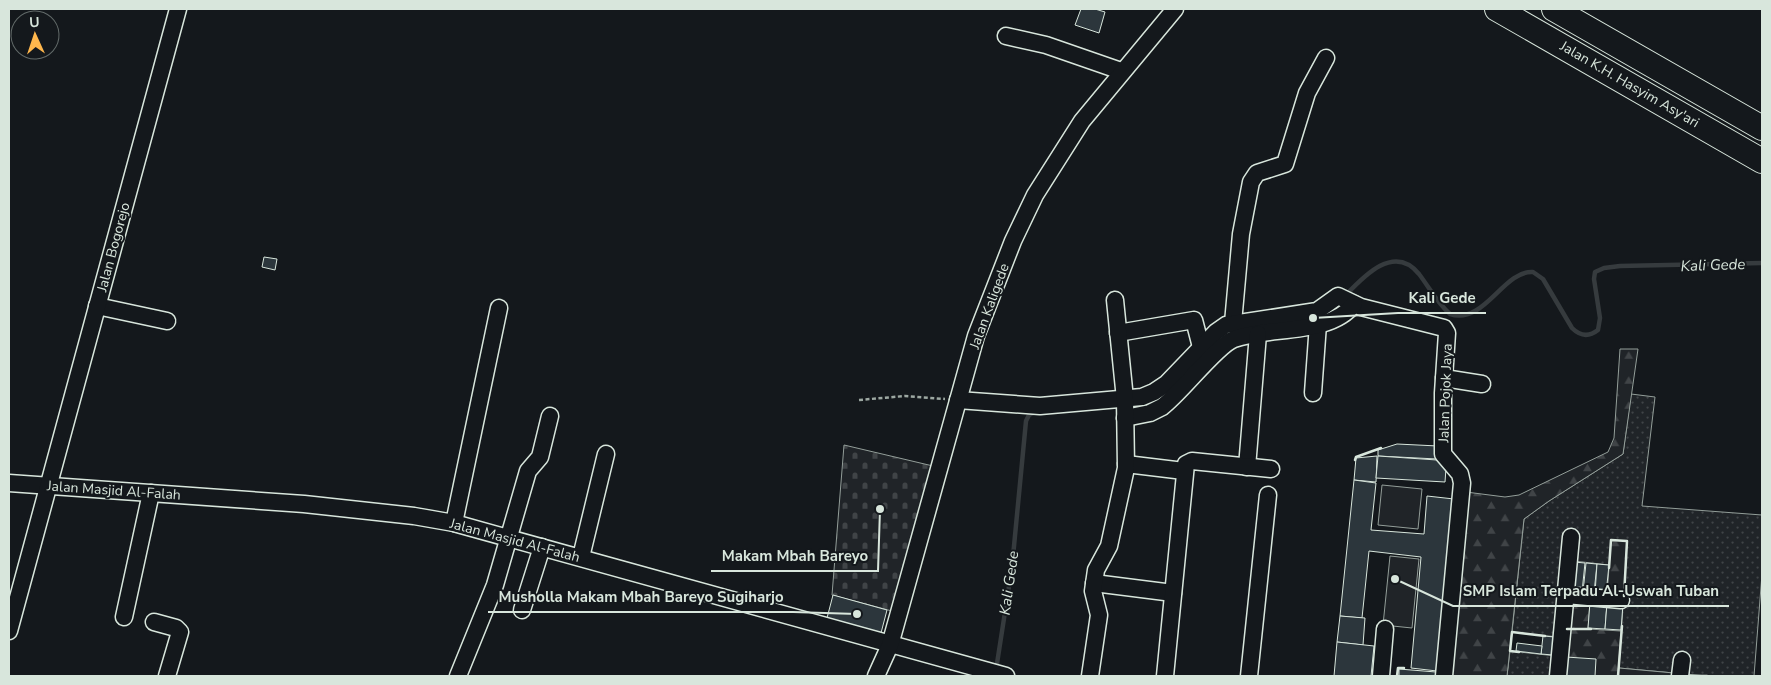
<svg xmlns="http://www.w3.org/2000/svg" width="1771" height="685" viewBox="0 0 1771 685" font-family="'Nunito Sans',sans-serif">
	<defs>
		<pattern id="grass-dots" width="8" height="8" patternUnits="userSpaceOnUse" patternTransform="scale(1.25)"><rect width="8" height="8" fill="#202428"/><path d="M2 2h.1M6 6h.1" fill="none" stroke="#404447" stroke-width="1.8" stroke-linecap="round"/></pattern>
		<pattern id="forest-firs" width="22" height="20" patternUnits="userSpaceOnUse" patternTransform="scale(1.25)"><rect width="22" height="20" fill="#202428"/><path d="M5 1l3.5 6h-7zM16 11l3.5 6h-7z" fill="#404447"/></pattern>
		<pattern id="cemetery-stones" width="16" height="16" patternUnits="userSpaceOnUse" patternTransform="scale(1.25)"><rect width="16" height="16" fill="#202428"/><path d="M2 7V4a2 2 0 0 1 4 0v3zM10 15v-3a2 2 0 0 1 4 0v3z" fill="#404447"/></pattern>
	</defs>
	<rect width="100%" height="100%" fill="#14181c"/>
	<path fill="url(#grass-dots)" stroke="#939e99" d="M1631,394l24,3 -13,109 120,9v59l-8,102h-47l-88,-8 8,-127 -15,-1 -3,25 -35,-4 -12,115h-55l3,-25 46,5 2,-19 -46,-5 12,-113 25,-18 74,-47z"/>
	<g fill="url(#forest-firs)" stroke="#939e99">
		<path d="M1620,349h18l-15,105 -74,47 -25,18 -17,157h-58l17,-184 39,5 14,-2 89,-43 6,-14z"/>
		<path d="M1611,540l16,1 -3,55 -17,-1z"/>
		<path d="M1570,600l20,1 -2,28 33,2 -3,45h-56z"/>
	</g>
	<path fill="url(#cemetery-stones)" stroke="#939e99" d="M844,445l89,21 -41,145 -60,-16z"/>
	<g fill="#202428" stroke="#939e99">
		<path d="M1382,485l40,4 -4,40 -40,-4z"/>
		<path d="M1390,556l29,3 -7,69 -29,-3z"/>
		<path d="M1619,668l55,5v3h-56z"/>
	</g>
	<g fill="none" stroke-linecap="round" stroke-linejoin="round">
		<g stroke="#363b3e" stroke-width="4.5">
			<path d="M1345,296c18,-19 49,-53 74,-22 10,13 18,29 31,40 35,11 53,-44 83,-42l10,7 29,49c8,8 17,9 26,2l2,-12 -6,-39 1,-7 9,-4 16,-2 142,-3"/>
			<path d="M996,670l16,-103 14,-146 3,-6 6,-3"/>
		</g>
	</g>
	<g fill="#2c363c" stroke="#d8e6dc">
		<path d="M1081,9h14l10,3 -6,21 -24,-8z"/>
		<path d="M264,257l13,2 -2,11 -13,-3z"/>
		<path d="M1397,444l41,2 -1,13 -59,-3v-6z"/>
		<path d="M1377,456l-1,26 -22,-2 2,-22z"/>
		<path d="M1378,456l59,4 9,8 -1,14 -69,-4z"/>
		<path d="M1354,480l22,3 -5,47 53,4 3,-38 27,3 -17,172 -26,-3 10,-111 -52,-6 -7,67 -22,-2z"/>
		<path d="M1574,562l11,1 -3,29 -11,-1z"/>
		<path d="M1586,563l11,1 -3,29 -11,-1z"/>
		<path d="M1597,564l12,1 -3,29 -11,-1z"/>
		<path d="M833,595l54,15 -6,23 -54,-15z"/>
		<path d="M1590,602l17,1 -2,26 -17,-1z"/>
		<path d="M1607,603l16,1 -2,26 -16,-1z"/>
		<path d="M1340,616l25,2 -2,27 -26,-3z"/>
		<path d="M1543,636l12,1 -2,18 -12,-1z"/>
		<path d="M1337,642l37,4 -3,30h-37z"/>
		<path d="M1517,643l25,3 -1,8 -25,-3z"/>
		<path d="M1566,657l30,2 -1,17h-31z"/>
		<path d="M1399,669l37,3v4h-37z"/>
	</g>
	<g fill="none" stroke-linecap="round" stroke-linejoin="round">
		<g stroke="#d8e6dc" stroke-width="19">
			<g id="minor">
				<path d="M1006,36l40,9 75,26"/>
				<path d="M97,306l70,15"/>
				<path d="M1233,323l8,-89 10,-52 6,-9 28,-9 22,-71 19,-35"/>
				<path d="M1118,333l76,-13 7,27"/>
				<path d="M1444,378l38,6"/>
				<path d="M1313,393l5,-69"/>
				<path d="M958,400l82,6 102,-9 12,-5 12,-8 50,-52 10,-7 91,-14 21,-15 23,11 83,21 3,5 -4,60v61l17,20 2,9 -18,193"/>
				<path d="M1125,418l25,-5 12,-6c19,-14 55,-62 72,-68 35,-13 96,-3 120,-35"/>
				<path d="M1126,464l58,7"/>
				<path d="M1247,467l11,-133"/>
				<path d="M9,483l295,21 110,12 40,7 552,153"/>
				<path d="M454,523l45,-215"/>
				<path d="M581,557l25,-103"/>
				<path d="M1094,583l79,10"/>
				<path d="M1566,595l55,5"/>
				<path d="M522,610l20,-63"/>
				<path d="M124,617l27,-124"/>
				<path d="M154,622l22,6 4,4 -13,44"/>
				<path d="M9,631l169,-622"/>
				<path d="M458,676l37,-91 33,-114 12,-14 10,-41"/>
				<path d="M876,676l14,-31 86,-309 37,-95 22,-46 47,-74 93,-112"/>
				<path d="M1090,676l9,-61 -6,-24 3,-21 13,-24 17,-78 -1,-69 -10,-99"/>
				<path d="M1165,676l21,-212 6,-3 79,8"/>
				<path d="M1249,676l19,-181"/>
				<path d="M1381,676l4,-47"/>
				<path d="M1558,676l13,-139"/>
				<path d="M1680,676l2,-16"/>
			</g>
		</g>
		<g stroke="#d8e6dc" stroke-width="26">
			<g id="highway">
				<path d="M1497,9l265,152"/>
				<path d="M1554,9l208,119"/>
			</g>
		</g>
		<path stroke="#9da8a2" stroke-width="2.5" stroke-dasharray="4 2.5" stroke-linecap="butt" d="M859,400l46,-4 40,3"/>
		<use href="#minor" stroke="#14181c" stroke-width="16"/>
		<use href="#highway" stroke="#14181c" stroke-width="24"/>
		<g stroke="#d8e6dc" stroke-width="2.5">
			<path d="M1355,460l1,-3 25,-9"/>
			<path d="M1609,568l2,-28 16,1 -3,55"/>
			<path d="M1567,629h24"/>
			<path d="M1519,652l-9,-1 2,-19 33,4"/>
			<path d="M1397,676l1,-8h6"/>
			<path d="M1618,676l4,-50"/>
			<path d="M1689,676h18"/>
		</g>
	</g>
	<g text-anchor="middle" stroke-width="4" stroke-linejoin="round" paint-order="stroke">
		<g font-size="14" fill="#d8e6dc" stroke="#14181c">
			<text transform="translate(1630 84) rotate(30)" y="5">Jalan K.H. Hasyim Asy'ari</text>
			<text transform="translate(113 247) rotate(-75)" y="5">Jalan Bogorejo</text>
			<text transform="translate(989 306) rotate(-70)" y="5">Jalan Kaligede</text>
			<text transform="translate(1445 393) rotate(-88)" y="5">Jalan Pojok Jaya</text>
			<text transform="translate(114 490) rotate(4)" y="5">Jalan Masjid Al-Falah</text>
			<text transform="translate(515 540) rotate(15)" y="5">Jalan Masjid Al-Falah</text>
		</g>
		<g font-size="15" font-style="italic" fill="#d8e6dc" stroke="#14181c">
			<text transform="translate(1713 265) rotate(-2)" y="5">Kali Gede</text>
			<text transform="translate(1009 583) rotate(-82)" y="5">Kali Gede</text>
		</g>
	</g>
	<path fill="none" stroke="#d8e6dc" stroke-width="2" d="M1313 318L1398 313H1486M880 509L878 571H711M1395 579L1453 606H1729M857 614L793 612H488"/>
	<g fill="#d8e6dc" stroke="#14181c" stroke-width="2">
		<circle cx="1313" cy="318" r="5"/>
		<circle cx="880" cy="509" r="5"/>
		<circle cx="1395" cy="579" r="5"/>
		<circle cx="857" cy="614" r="5"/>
	</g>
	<g font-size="15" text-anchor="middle" font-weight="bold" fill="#d8e6dc" stroke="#14181c" stroke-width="4" stroke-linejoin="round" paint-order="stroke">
		<text x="1442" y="303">Kali Gede</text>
		<text x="795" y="561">Makam Mbah Bareyo</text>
		<text x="1591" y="596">SMP Islam Terpadu Al-Uswah Tuban</text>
		<text x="641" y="602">Musholla Makam Mbah Bareyo Sugiharjo</text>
	</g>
	<rect width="1771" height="685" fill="none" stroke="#d8e6dc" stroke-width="20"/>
	<g transform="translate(35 35) rotate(357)"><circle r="24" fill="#14181c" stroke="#626a69"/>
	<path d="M0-4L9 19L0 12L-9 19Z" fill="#ffb74d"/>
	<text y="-8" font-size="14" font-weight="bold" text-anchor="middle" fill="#d8e6dc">U</text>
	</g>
</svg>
